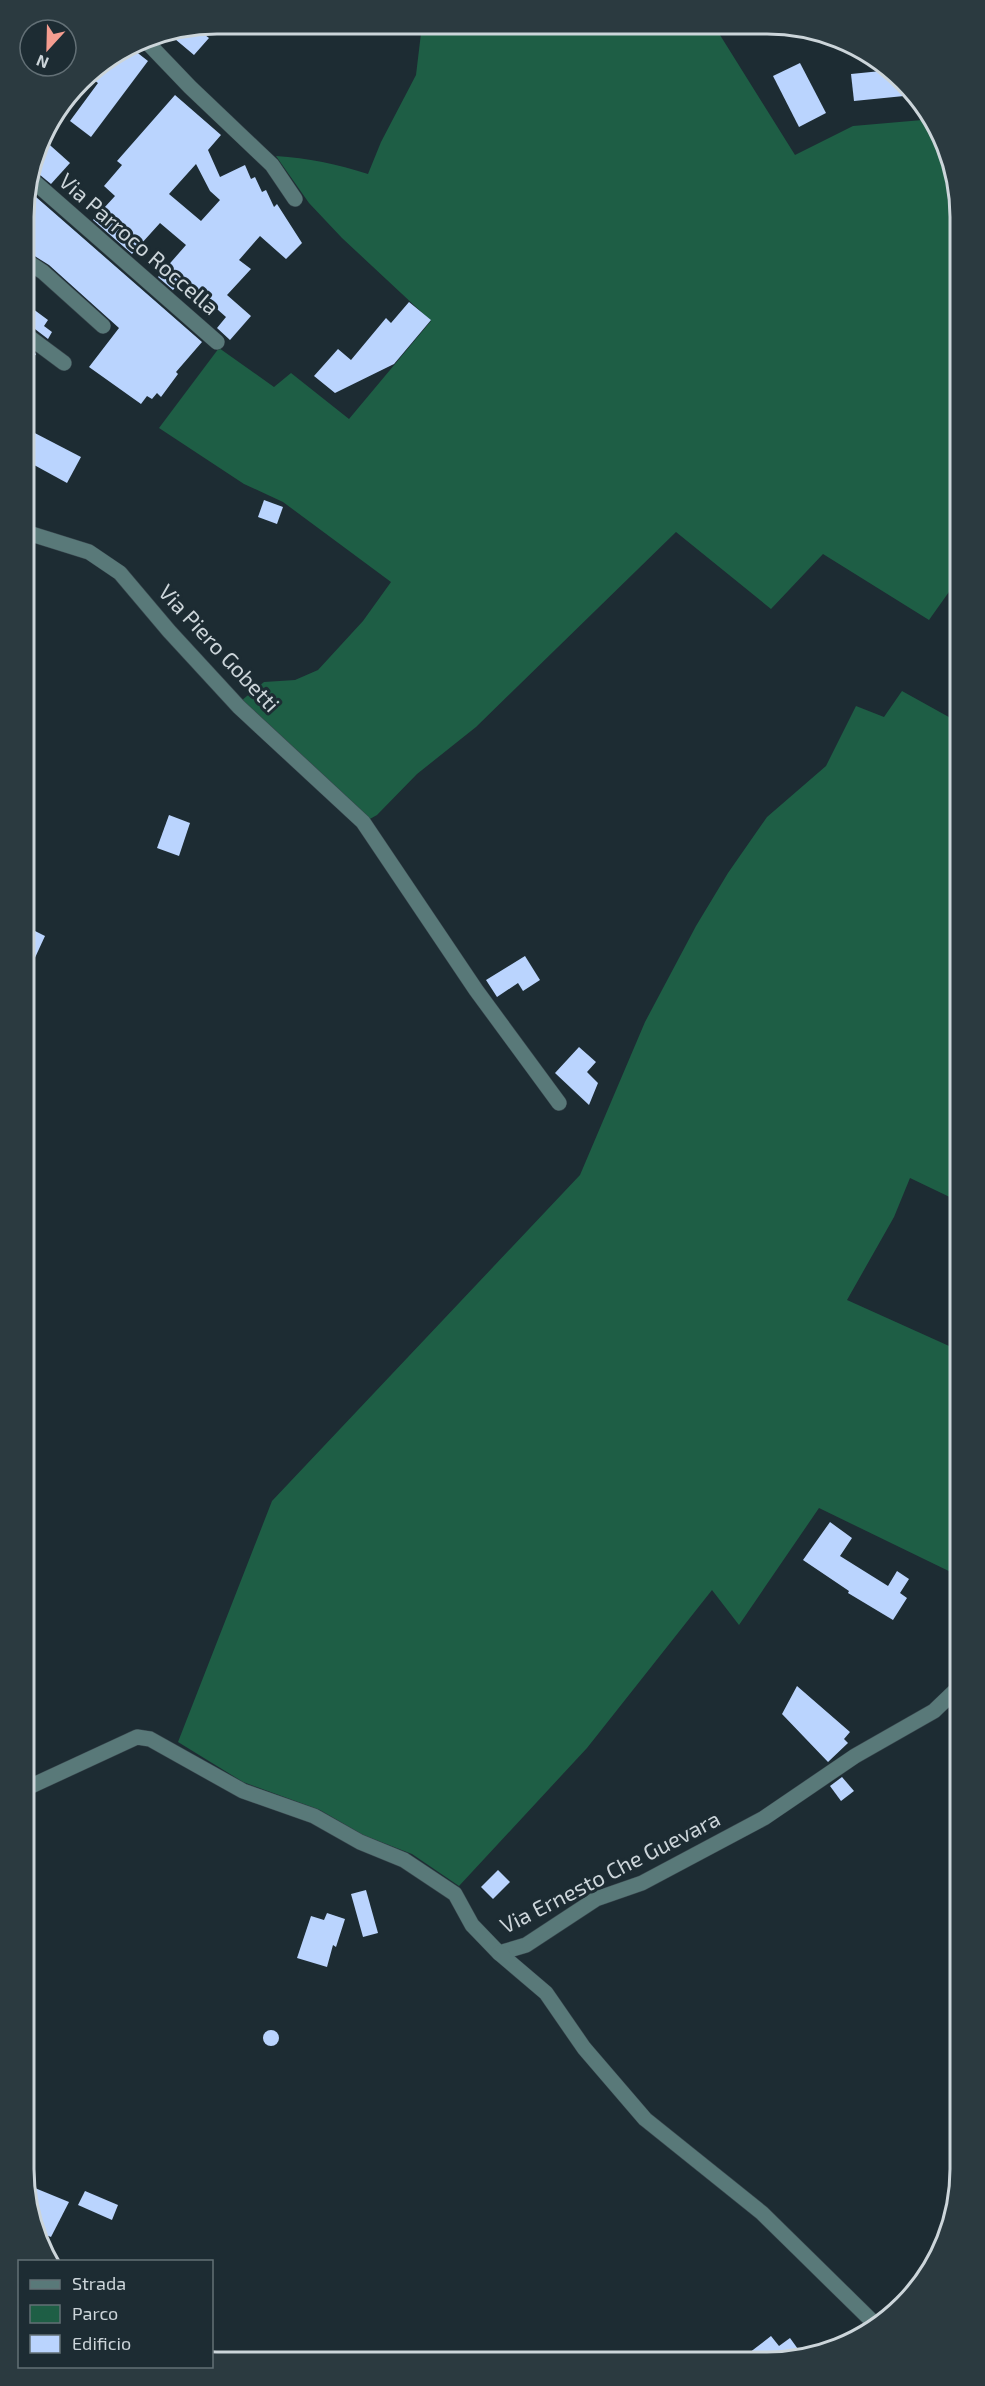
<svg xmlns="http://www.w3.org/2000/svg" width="985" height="2386" viewBox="0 0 985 2386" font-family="'Exo 2',sans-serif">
	<rect width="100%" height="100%" fill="#1d2c33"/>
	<g fill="#1e5e45">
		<path d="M422,25l293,2 80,128 58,-29 81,-7 20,49 2,414 -27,38 -106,-66 -52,55 -95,-77 -200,195 -59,47 -40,41 -9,5 -127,-119 23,-19 31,-2 23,-10 45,-49 28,-39 -108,-80 -39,-18 -85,-56 60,-80 55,39 17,-14 58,46 82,-98 -89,-83 -33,-35 -33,-47c32,2 61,8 92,18l13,-32 35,-67z"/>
		<path d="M902,691l54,30 2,480 -48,-23 -16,39 -47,83 111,50 1,226 -140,-68 -80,117 -27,-35 -125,158 -128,138 -47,-32 -49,-19 -43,-25 -77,-28 -65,-40 94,-241 308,-326 65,-153 51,-96 32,-53 39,-56 59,-51 30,-60 28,11z"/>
	</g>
	<g fill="#bad4fe" fill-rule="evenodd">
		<path d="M213,25l-8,10 4,3 -15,17 -25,-21z"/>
		<path d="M130,47l18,14 -57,76 -21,-16 28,-38 -7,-5 7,-11z"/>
		<path d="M800,63l26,50 -27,14 -26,-51z"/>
		<path d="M891,70l4,2 19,23 -60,6 -3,-27z"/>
		<path d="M175,95l46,40 -13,15 12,27 25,-12 6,14 4,-2 7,15 4,-2 8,17 3,-3 25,39 -16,16 -26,-23 -21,24 12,9 -24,26 24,21 -21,24 -13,-12 9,-11 -43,-38 -10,11 -15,-13 28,-32 -26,-22 -28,31 -39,-34 22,-24 -11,-10 18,-21 -5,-4zM196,164l14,27 10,9 -19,21 -32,-27z"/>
		<path d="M42,138l28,25 -19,21 -17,-14z"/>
		<path d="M28,190l174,152 -26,30 2,2 -17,23 -4,-4 -5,6 -5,-3 -6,8 -52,-37 30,-39 -70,-63 -24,-15 -1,-45z"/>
		<path d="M409,302l22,18 -37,44 -59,29 -21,-17 24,-27 13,11 35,-42 5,5z"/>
		<path d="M25,303l23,17 -4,6 8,6 -4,7 -17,-13 -6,-2z"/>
		<path d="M25,346l11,8 -11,16z"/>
		<path d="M29,430l52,27 -14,26 -42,-23v-22z"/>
		<path d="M264,500l19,7 -6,17 -19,-7z"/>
		<path d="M169,815l21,8 -11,33 -22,-8z"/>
		<path d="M27,927l18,9 -18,39z"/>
		<path d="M525,956l15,24 -17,11 -5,-8 -21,14 -11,-17z"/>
		<path d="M579,1047l17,15 -9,10 11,11 -9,22 -34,-32z"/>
		<path d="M830,1522l22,16 -12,18 48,30 9,-15 12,8 -9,14 7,5 -14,22 -45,-27 1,-2 -46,-31z"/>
		<path d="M797,1686l53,46 -6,7 4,4 -20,19 -46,-48z"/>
		<path d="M842,1777l12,14 -13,10 -11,-15z"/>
		<path d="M498,1870l12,12 -17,17 -12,-12z"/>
		<path d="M366,1890l12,43 -15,4 -12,-43z"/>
		<path d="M327,1913l18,6 -9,28 -3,-2 -6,22 -30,-9 14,-42 13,4z"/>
		<circle cx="271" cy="2038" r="8"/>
		<path d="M30,2186l39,16 -18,35 -12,-5 -8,-14z"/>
		<path d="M85,2191l33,14 -6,15 -34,-15z"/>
		<path d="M771,2336l8,10 11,-8 13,18h-58z"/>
	</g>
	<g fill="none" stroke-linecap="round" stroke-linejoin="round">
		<g stroke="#39474e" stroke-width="16">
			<g id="minor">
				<path d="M144,39l46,48 82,78 23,34"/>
				<path d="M31,179l186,163"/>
				<path d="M25,260l18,12 60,54"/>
				<path d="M25,334l39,29"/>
				<path d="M25,532l64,20 31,21 49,58 70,76 124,115 113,168 83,113"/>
				<path d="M29,1787l108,-50 13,2 93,52 71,25 46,26 44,18 51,34 17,31 27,28 27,-8 70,-46 46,-16 122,-65 91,-62 79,-45 25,-24"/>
				<path d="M499,1953l47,40 38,55 61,71 117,94 116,114"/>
			</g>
		</g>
		<use href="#minor" stroke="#597979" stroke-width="15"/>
	</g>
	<g text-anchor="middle" stroke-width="6" stroke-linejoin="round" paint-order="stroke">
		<g font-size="22" fill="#ccd5da" stroke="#1d2c33">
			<text transform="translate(139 244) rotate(41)" y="8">Via Parroco Roccella</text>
			<text transform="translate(219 648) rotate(47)" y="8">Via Piero Gobetti</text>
			<text transform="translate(610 1872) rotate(-27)" y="8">Via Ernesto Che Guevara</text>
		</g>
	</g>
	<path d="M0 0H985V2386H0ZM217 34H767A183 183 0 0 1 950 217V2169A183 183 0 0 1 767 2352H217A183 183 0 0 1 34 2169V217A183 183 0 0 1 217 34Z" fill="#2b3a40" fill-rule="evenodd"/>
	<path fill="none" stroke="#ccd5da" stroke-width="3" d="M217 34H767A183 183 0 0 1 950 217V2169A183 183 0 0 1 767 2352H217A183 183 0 0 1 34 2169V217A183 183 0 0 1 217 34Z"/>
	<rect x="18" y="2260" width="195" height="108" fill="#1d2c33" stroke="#637076" stroke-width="1.5"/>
	<rect x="30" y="2280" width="30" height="9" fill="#597979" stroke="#637076" stroke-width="1.5"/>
	<text x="72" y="2290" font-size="18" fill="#ccd5da">Strada</text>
	<rect x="30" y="2305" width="30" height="18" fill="#1e5e45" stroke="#637076" stroke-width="1.5"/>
	<text x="72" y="2320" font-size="18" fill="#ccd5da">Parco</text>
	<rect x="30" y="2335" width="30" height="18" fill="#bad4fe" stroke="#637076" stroke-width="1.5"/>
	<text x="72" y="2350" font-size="18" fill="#ccd5da">Edificio</text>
	<g transform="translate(48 48) rotate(202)"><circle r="28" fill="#1d2c33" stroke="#637076" stroke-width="1.5"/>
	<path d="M0-4.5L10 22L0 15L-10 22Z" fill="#f59d90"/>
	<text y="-9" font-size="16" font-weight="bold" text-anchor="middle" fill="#ccd5da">N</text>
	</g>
</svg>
